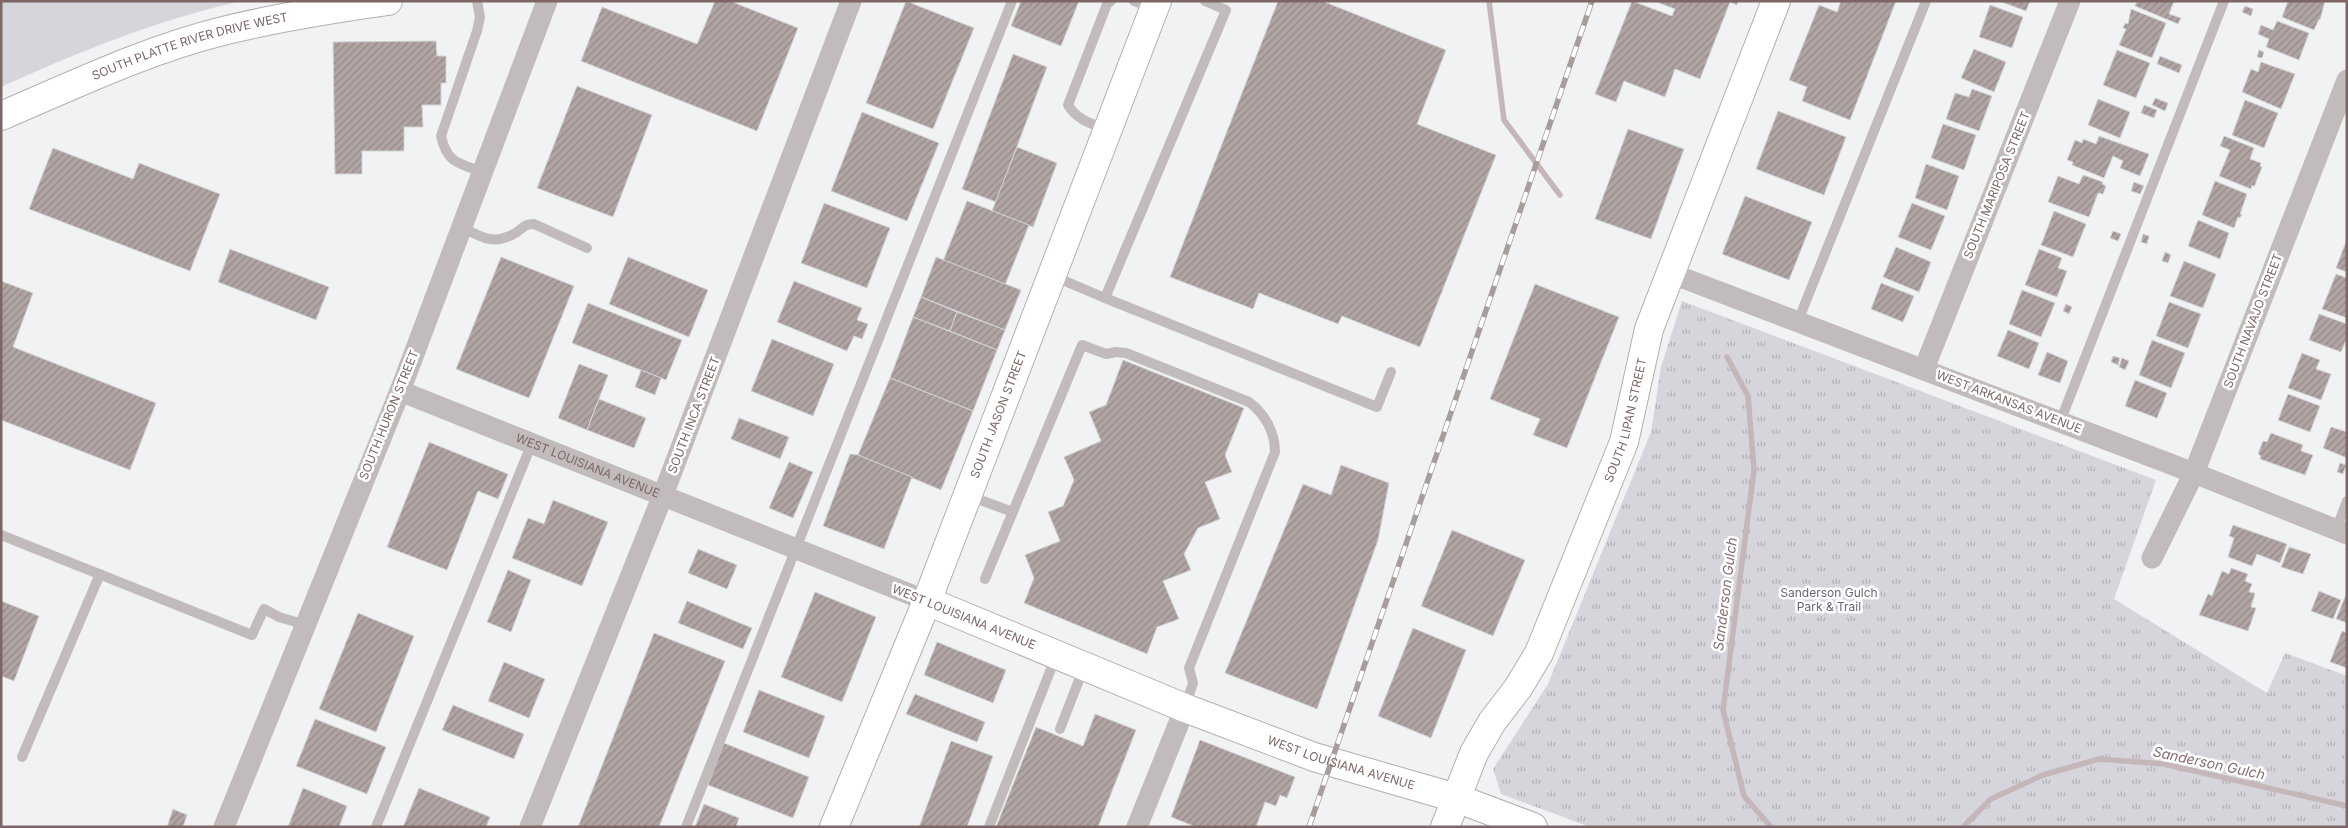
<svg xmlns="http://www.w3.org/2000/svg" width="2348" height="828" viewBox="0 0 2348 828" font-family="Inter,sans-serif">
	<defs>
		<pattern id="park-tufts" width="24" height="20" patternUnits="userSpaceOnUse" patternTransform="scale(1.25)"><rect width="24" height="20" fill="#d6d5dc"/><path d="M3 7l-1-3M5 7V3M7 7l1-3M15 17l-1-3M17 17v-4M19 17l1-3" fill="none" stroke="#b3b1b6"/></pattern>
		<pattern id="building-hatch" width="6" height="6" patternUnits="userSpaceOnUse" patternTransform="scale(1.25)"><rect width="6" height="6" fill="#b0a4a4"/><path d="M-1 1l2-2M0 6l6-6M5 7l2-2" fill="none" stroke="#948989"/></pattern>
	</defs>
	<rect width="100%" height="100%" fill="#f1f2f4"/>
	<path fill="#d6d5dc" d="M1,1h240c-83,19 -163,51 -240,86z"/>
	<path fill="url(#park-tufts)" d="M1682,301l474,179 -42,119 153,94 18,-40 62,23v151h-757l-89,-33 -8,-25 55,-85 103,-252 10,-65z"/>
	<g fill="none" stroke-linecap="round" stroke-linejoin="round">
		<g stroke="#c4b6b9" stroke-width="5.5">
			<path d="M1489,1l15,119 56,75"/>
			<path d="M1727,357l21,39 6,74 -31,240 21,86 27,31"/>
			<path d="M1963,827l28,-28 52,-24 56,-16 65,5 183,42"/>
		</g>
	</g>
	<g fill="url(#building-hatch)" stroke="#d3d4d5">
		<path d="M715,1h15l68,27 -41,103 -176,-70 21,-54 95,37z"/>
		<path d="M906,1l68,27 -41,101 -67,-26z"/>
		<path d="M1021,1h58l-18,45 -50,-20z"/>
		<path d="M1278,1h44l124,49 -29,74 79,31 -76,192 -78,-31 -4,8 -79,-31 -6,16 -83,-32z"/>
		<path d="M1632,1l40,15 3,-7 -21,-8h84l-1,4 -7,-3 -30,77 -25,-10 -10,28 -41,-16 -8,21 -21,-8z"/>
		<path d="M1841,1h55l-46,119 -48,-19 5,-14 -18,-7 30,-75 18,7z"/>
		<path d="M1999,1h31l-4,10z"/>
		<path d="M2137,1h37l-5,13 12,4 -3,6 -43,-18z"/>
		<path d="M2288,1h37l-5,19 -1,-1 -5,11 -32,-13z"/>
		<path d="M1990,5l33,12 -11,31 -33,-11z"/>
		<path d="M2245,6l8,3 -2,7 -9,-4z"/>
		<path d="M2131,9l35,14 -14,35 -33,-13 7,-16 -3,-1 2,-5 3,1z"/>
		<path d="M2277,21l32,12 -10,27 -33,-13 3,-8 -11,-5 3,-9 12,5z"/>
		<path d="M436,41l1,15h9v27h-5v22h-19l1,22h-19v24h-42v23h-27l-2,-132z"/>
		<path d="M1974,49l32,13 -12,30 -33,-14z"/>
		<path d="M2117,50l33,13 -14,35 -33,-13z"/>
		<path d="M2259,50l5,2 -2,6 -5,-1z"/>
		<path d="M1013,54l34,13 -51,135 -34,-13z"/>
		<path d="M2160,56l22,9 -3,8 -22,-9z"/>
		<path d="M2261,62l34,12 -14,35 -39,-17 9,-23 7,3z"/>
		<path d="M577,86l75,29 -39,102 -76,-29z"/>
		<path d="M1972,89l20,7 -13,35 -33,-12 9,-26 14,4z"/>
		<path d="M2155,98l13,5 -3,8 -13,-6z"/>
		<path d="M2098,99l32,13 -10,26 -32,-13z"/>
		<path d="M2245,100l33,13 -14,35 -32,-13z"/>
		<path d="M2144,105l13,5 -3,8 -13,-5z"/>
		<path d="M1778,111l68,26 -22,58 -68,-26z"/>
		<path d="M862,112l77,31 -32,78 -76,-30z"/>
		<path d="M1943,124l33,11 -12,35 -33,-12z"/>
		<path d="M1628,129l56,20 -33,90 -56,-20z"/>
		<path d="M2099,136l50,18 -9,22 -20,-8 3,-7 -10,-5 -9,22 -32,-13 1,-3 -6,-2 8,-20 7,3 1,-4 13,5z"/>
		<path d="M2224,136l30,12 -4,11 11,4 -1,3 2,1 -8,20 -2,-2 -1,4 -32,-13 11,-26 -10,-4z"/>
		<path d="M1017,147l40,16 -24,64 -41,-16z"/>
		<path d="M53,148l80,31 6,-16 81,31 -30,77 -161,-62z"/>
		<path d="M1926,164l33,12 -12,34 -32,-12z"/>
		<path d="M2083,175l20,7 -1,2 4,2 -3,8 -5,-1 -9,24 -41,-15 10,-26 21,8z"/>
		<path d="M2215,181l32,13 -7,20h2l-2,4 -2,-1 -4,11 -32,-13z"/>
		<path d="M2134,182l10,4 -4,8 -9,-3z"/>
		<path d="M1745,196l67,26 -23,58 -67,-26z"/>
		<path d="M967,201l62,24 -24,60 -62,-24z"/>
		<path d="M824,203l66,25 -23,60 -66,-25z"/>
		<path d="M1912,203l33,13 -14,34 -33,-13z"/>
		<path d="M2054,211l32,13 -13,33 -32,-12z"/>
		<path d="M2198,220l31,13 -9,26 -32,-13z"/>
		<path d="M2113,231l8,3 -3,7 -8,-3z"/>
		<path d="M2143,234l6,2 -2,8 -6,-2z"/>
		<path d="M2347,239v33l-11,-4z"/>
		<path d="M1896,247l35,15 -12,30 -36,-15z"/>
		<path d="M230,249l99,38 -13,33 -98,-38z"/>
		<path d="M2039,249l23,9 -4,10 9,3 -10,26 -32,-12z"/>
		<path d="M2165,252l6,3 -3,8 -6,-2z"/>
		<path d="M501,257l73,29 -45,112 -73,-29z"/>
		<path d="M628,257l80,33 -19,47 -80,-33z"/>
		<path d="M936,257l85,33 -16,40 -84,-33z"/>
		<path d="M2184,261l32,13 -13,34 -33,-12z"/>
		<path d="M2336,274l11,4v40l-25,-9z"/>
		<path d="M1,281l32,12 -20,54 143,56 -26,67 -129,-50z"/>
		<path d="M794,281l68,27 -5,12 11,4 -6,15 -8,-3 -7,15 -70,-29z"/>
		<path d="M1881,283l33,13 -11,26 -32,-13z"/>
		<path d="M1535,284l84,33 -52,131 -34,-13 7,-16 -50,-20z"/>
		<path d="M2022,290l33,13 -14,34 -32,-13z"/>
		<path d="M921,297l36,15 -7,19 -37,-14z"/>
		<path d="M2169,302l32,12 -13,34 -32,-12z"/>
		<path d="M588,303l94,37 -16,40 -94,-37z"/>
		<path d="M2066,304l6,3 -3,7 -6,-3z"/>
		<path d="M957,312l48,18 -8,20 -47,-19z"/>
		<path d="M2319,314l28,10v14l-6,14 -32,-12z"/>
		<path d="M913,317l84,33 -24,61 -83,-33z"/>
		<path d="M2008,330l31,13 -10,26 -32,-13z"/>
		<path d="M772,339l62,25 -21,52 -62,-25z"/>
		<path d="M2152,340l33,13 -14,35 -32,-13z"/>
		<path d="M2047,352l21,9 -8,22 -22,-8z"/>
		<path d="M2302,353l18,7 -4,9 15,5 -10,26 -33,-12z"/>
		<path d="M2113,356l7,2 -2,7 -7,-3z"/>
		<path d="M2122,358l7,3 -4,9 -6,-3z"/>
		<path d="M1123,360l121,48 -19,47 7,17 -27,10 15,37 -22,9 -14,26 7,16 -28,11 16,38 -22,8 -10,27 -123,-51 10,-25 -9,-23 35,-14 -12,-29 15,-6 11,-26 -10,-23 37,-16 -12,-29 17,-7z"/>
		<path d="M579,364l29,11 -21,55 -29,-12z"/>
		<path d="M641,370l20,8 -6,17 -20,-8z"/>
		<path d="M890,378l83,33 -32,79 -83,-35z"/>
		<path d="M2135,380l32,13 -10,25 -32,-12z"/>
		<path d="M2288,394l32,12 -10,26 -32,-12z"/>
		<path d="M599,399l47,19 -12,30 -47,-18z"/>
		<path d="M739,418l50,19 -9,22 -49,-20z"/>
		<path d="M2331,427l16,5v26l-24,-10z"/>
		<path d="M2271,433l32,12 -2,6 12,4 -8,20 -45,-16 1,-3 -3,-2 5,-13 4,1z"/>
		<path d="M429,442l79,32 -10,25 -20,-8 -31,79 -60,-23z"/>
		<path d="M850,454l8,1 54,22 -28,72 -61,-23z"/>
		<path d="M789,462l24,10 -20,46 -24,-10z"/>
		<path d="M2340,463l6,2 -3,9 -6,-2z"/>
		<path d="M1341,465l48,18 -11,57 -61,169 -92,-36 78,-189 28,11z"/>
		<path d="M553,500l55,22 -26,64 -70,-28 16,-40 16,6z"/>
		<path d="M2233,525l54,19 -7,19 -23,-9 -5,12 -24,-9 6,-19 -5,-2z"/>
		<path d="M1452,530l73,30 -32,76 -72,-30z"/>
		<path d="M2289,547l22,7 -8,20 -22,-7z"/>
		<path d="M698,549l39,16 -10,24 -39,-16z"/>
		<path d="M2231,568l17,6 -3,7 7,3 -3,8 6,1 -4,14 5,1 -8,23 -49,-16 9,-21 4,2 10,-25 7,3z"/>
		<path d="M508,570l23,10 -20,52 -24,-10z"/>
		<path d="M2319,591l22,9 -8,19 -22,-8z"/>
		<path d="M815,592l61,25 -34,85 -61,-25z"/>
		<path d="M2347,592v31l-11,-4z"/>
		<path d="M1,601l38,15 -25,65 -13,-5z"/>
		<path d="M687,601l65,27 -9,21 -65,-26z"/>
		<path d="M358,613l56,23 -38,96 -57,-23z"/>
		<path d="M1413,628l53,22 -35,88 -53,-22z"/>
		<path d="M2342,631l5,2v35l-17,-6z"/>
		<path d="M654,633l71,28 -66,166h-81z"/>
		<path d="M937,642l69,28 -13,33 -69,-28z"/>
		<path d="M504,662l41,17 -16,39 -41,-17z"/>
		<path d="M759,690l66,26 -16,42 -66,-26z"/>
		<path d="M915,694l70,28 -8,20 -71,-28z"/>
		<path d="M453,705l71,29 -10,25 -72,-29z"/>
		<path d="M1095,714l41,16 -38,97h-102l40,-100 47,19z"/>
		<path d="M315,719l71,28 -19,47 -71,-28z"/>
		<path d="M1200,740l95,37 -8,21 -7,-3 -4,11 -11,-4 -9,25h-60l-25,-10z"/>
		<path d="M951,741l42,15 -26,71h-48z"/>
		<path d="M724,743l85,34 -16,41 -85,-33z"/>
		<path d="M303,788l44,18 -8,21h-51z"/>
		<path d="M419,788l71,29 -4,10h-83z"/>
		<path d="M704,804l35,14 -3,9h-41z"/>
		<path d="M173,809l14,6 -4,12h-16z"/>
	</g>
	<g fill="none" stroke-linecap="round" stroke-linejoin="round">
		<g stroke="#b6aeae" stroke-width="30">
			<g id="secondary">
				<path id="s2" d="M1,116c71,-30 143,-65 218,-84 55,-14 112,-23 169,-31"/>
				<path id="s3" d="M927,601l258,107 129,49 142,41 77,29"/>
				<path id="s4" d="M834,827l93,-226 230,-600"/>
				<path id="s5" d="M1445,827l29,-74 18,-31 26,-34 21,-35 85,-211 25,-113 127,-328"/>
			</g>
		</g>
		<g stroke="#c2bbbb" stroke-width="10">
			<path d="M477,1l3,16 -3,14 -36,105c6,27 17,27 41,36"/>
			<path d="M1134,1l20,7"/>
			<path d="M1108,130c-16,-6 -31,-10 -40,-25l39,-101 4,-3"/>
			<path d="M462,227c20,11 33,19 55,5 7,-5 8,-8 17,-8l53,24"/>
			<path d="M1053,276l52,22 121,-288 -21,-9"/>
			<path d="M1105,298l272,109 14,-35"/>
			<path d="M1798,321l128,-320"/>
			<path d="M2060,422l164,-421"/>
			<path d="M969,496l44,16"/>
			<path d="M2336,530l11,-29"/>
			<path d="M1,535l251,100 12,-26 15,8 27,8"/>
			<path d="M985,579l97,-234 24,9 10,-2 10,1 123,49c16,12 26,30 26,50l-86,216 4,15 -8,24"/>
			<path d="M1060,729l24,-62"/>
			<path d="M22,757l78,-183"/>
			<path d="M376,827l156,-384"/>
			<path d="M686,827l326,-826"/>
			<path d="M989,827l67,-171"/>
		</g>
		<g stroke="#c2bbbb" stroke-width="21">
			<path d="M1670,273l524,200 153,61"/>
			<path d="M1924,369l146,-368"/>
			<path id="s1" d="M400,391l527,210"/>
			<path d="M2152,558l42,-85 153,-393"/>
			<path d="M224,827l176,-436 147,-390"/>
			<path d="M530,827l133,-332 188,-494"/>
			<path d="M1137,827l48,-119"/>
		</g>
		<use href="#secondary" stroke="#fff" stroke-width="28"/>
		<g stroke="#a79d9d" stroke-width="5.5">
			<path id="rail" d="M1309,827l283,-826"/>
		</g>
		<use href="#rail" stroke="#fff" stroke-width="4" stroke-dasharray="11" stroke-linecap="butt"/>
	</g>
	<g text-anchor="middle" stroke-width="5" stroke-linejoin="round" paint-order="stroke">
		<g font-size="12" fill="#7e6666" stroke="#fff">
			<text dy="4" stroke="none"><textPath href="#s2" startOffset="202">SOUTH PLATTE RIVER DRIVE WEST</textPath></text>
			<text transform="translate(1997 185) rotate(-68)" y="4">SOUTH MARIPOSA STREET</text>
			<text transform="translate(2253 321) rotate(-69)" y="4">SOUTH NAVAJO STREET</text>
			<text transform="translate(2009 402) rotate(21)" y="4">WEST ARKANSAS AVENUE</text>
			<text transform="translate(389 415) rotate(-68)" y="4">SOUTH HURON STREET</text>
			<text transform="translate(694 415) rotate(-69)" y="4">SOUTH INCA STREET</text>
			<text dy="4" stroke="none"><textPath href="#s4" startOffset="444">SOUTH JASON STREET</textPath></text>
			<text dy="4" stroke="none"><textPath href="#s5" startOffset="448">SOUTH LIPAN STREET</textPath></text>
			<text dy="4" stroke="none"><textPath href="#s1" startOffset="202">WEST LOUISIANA AVENUE</textPath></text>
			<text transform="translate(964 617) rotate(22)" y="4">WEST LOUISIANA AVENUE</text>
			<text dy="4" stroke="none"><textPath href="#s3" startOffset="445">WEST LOUISIANA AVENUE</textPath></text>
		</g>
		<g font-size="12" fill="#6a6476" stroke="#fff">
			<text x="1829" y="597">Sanderson Gulch<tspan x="1829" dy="14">Park &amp; Trail</tspan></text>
		</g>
		<g font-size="14" font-style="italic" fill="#896c71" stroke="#fff">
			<text transform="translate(1725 594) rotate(-83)" y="5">Sanderson Gulch</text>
			<text transform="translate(2209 763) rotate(12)" y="5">Sanderson Gulch</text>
		</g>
	</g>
	<rect width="2348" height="828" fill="none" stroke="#7e6666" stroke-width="5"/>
</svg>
